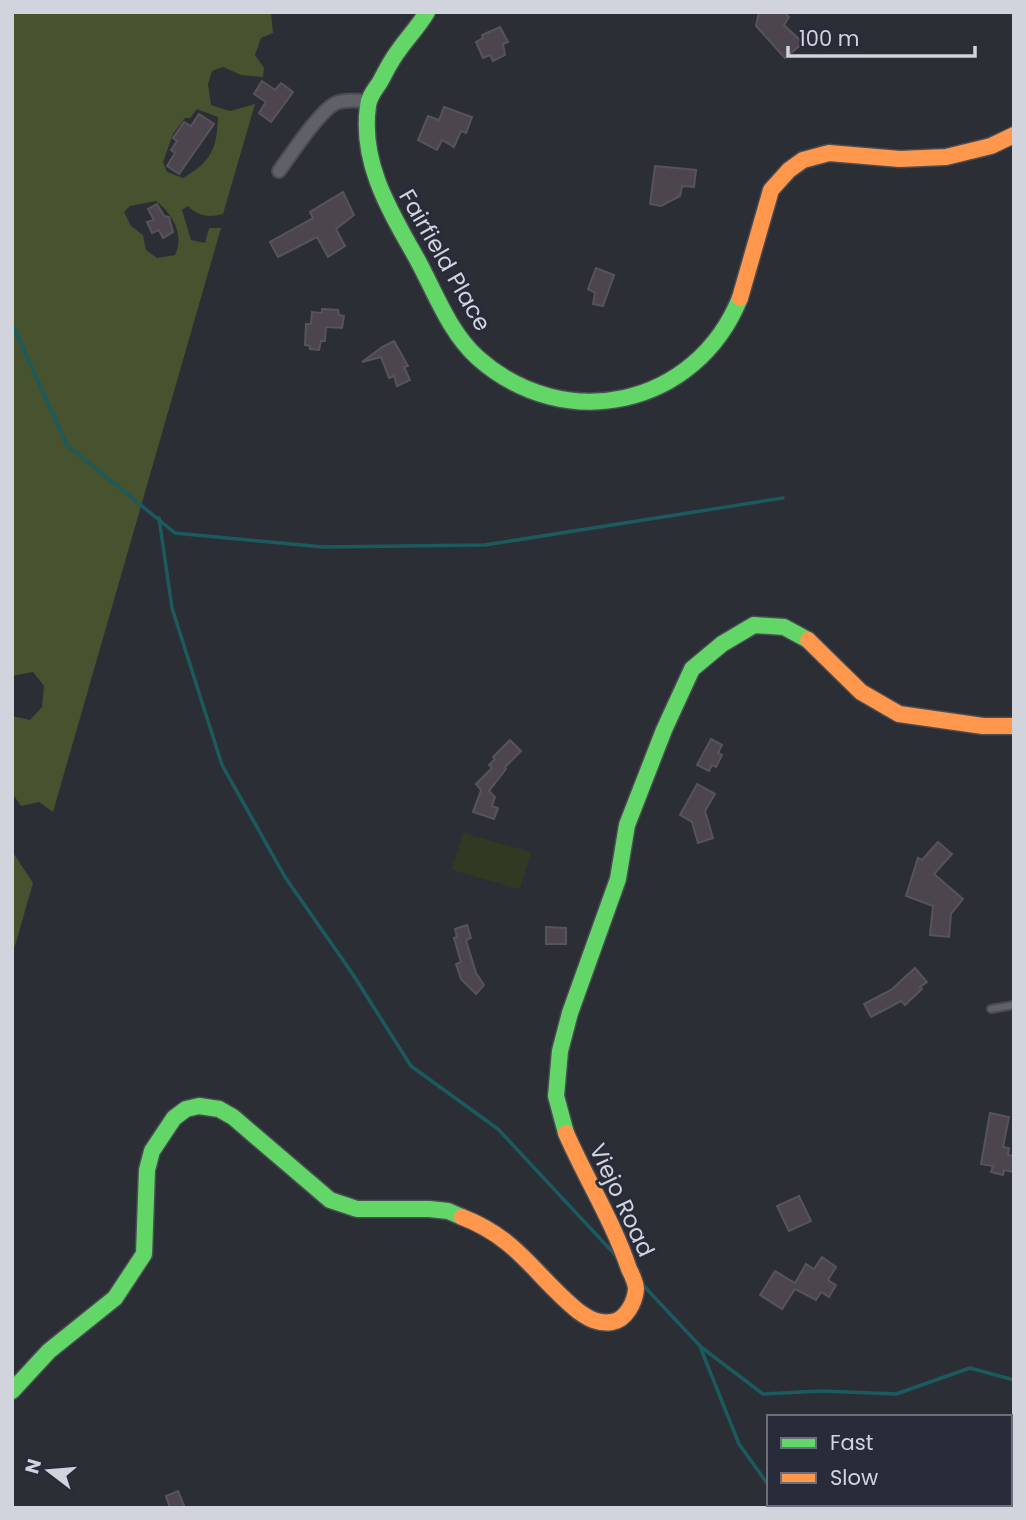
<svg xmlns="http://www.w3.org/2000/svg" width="1026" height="1520" viewBox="0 0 1026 1520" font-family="Poppins,sans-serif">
	<rect width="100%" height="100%" fill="#2c2e35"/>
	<path fill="#313922" d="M463,833l68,19 -11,37 -68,-19z"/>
	<g fill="#47522e" fill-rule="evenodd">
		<path d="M12,12h259l2,21 -12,5 -6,17 9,13 -1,9 -22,-2 -18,-8 -11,4 -4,13 3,21 19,6 25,-7 -32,110c-14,4 -25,2 -35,-8l-6,4 9,30 14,3 4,-15h12l-168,584 -14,-10 -18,4 -9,-13v-77l18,4 12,-13 2,-21 -11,-14 -21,4zM197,109l21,8c-1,32 -7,45 -35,61l-16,-6 -4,-10 10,-28 12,-16h5zM156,201c16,12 29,34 19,54l-18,3 -11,-8 -3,-15 -12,-9 -7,-14 6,-6z"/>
		<path d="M12,851l21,32 -21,73z"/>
	</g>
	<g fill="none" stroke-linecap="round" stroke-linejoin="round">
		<g stroke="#1b5b5d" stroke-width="3.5">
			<path d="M12,324l55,121 108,88 148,14 162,-2 298,-47"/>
			<path d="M159,518l13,90 50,157 63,112 67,96 59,93 87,63 122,131"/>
			<path d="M642,1284l59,63 62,47 58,-3 75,3 74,-26 44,12"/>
			<path d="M701,1349l38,95 30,42"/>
			<path d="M781,1504l3,4"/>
		</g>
	</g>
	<g fill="#4c454e" stroke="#565459" stroke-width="2">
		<path d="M759,12h25l5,5 -5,8 19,18 -18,15 -29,-32z"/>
		<path d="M500,27l8,15 -5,2 2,11 -12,6 -3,-6 -7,3 -7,-16 7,-4 -1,-3z"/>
		<path d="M262,81l13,9 6,-7 12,9 -22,30 -12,-9 7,-11 -12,-8z"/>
		<path d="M444,107l28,10 -6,16 -5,-2 -7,16 -12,-7 -5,10 -19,-10 10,-24 11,4z"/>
		<path d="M199,114l15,10 -35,50 -12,-8 8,-13 -4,-3 6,-9 -4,-3 11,-16 7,4z"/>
		<path d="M655,166l41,4 -2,17 -12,-1 -2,10 -19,10 -11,-2z"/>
		<path d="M343,192l11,23 -18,14 9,17 -17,11 -11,-20 -39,20 -8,-15 43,-24 -3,-6z"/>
		<path d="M157,204l7,12 5,1 4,15 -10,6 -4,-8 -7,3 -5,-11 7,-2 -6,-11z"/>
		<path d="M596,268l18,7 -11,31 -10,-2 2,-11 -7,-4z"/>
		<path d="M322,309l16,1 1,5 5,1 -2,12 -16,-1 -1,14h-4l-2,9 -9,-1v-3l-5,-1 1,-21h5l1,-12 10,1z"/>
		<path d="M394,341l14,25 -4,1 6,13 -13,6 -3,-10 -5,2 -8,-21 -19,5 20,-15z"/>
		<path d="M711,739l11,6 -4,8 4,2 -6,12 -4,-2 -3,6 -12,-6z"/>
		<path d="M510,740l11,11 -16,16 1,2 -17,22 6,6 -3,9 6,2 -4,11 -21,-7 8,-22 -5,-6 16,-16 -3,-3 6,-6 -2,-2z"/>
		<path d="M697,784l18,10 -10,17 8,27 -15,5 -6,-21 -12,-7z"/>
		<path d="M938,842l14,12 -18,20 29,25 -12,15 -2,23 -19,-2 3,-29 -27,-10 12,-38 4,2z"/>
		<path d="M467,925l4,13 -5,2 10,33 8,12 -8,9 -15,-15 -5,-15 5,-2 -7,-24 3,-1 -2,-8z"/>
		<path d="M546,927l20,1v16h-20z"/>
		<path d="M915,968l12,14 -7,5 2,2 -17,16 -4,-4 -30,16 -7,-13 27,-14z"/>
		<path d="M990,1113l19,4 -6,30 6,1 -1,7 6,1v16l-10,-2 -1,5 -12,-3 2,-6 -12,-2z"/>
		<path d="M799,1196l12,25 -22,10 -12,-25z"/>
		<path d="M822,1257l14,10 -8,13 8,5 -7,12 -8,-5 -5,8 -21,-11 -13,20 -22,-14 15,-24 20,12 11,-19 8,5z"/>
		<path d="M178,1491l7,17h-15l-4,-12z"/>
	</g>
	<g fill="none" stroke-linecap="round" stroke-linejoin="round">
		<g stroke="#4a4c53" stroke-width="10">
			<path id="lane" d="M991,1009l23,-4"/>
		</g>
		<g stroke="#4a4c53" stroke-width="16">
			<path id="street" d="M279,171c11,-15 41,-61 57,-68 9,-4 22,-2 33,-2"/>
		</g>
		<g stroke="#4a4c53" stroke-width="19">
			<g id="fast">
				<path d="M427,12c-8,14 -19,25 -28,38 -8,10 -13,21 -19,32 -5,8 -11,14 -12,24 -8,57 22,105 49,153 18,33 32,73 61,99 87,77 218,49 262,-60"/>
				<path d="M566,1133l-10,-37 4,-45 10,-38 48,-134 9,-54 37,-95 28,-61 30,-25 32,-19 30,2 24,13"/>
				<path d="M12,1391l37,-40 66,-53 29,-44 3,-84 5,-19 22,-33 12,-9 13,-3 20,3 14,8 97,83 27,9h72l19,2 14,6"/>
			</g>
		</g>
		<g stroke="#4a4c53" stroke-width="19">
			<g id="slow">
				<path d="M740,298l31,-108 18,-20 14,-10 26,-7 71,6 46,-2 45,-11 23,-11"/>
				<path d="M808,640l53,52 38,22 84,12h31"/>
				<path d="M462,1217c57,22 73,59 116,94 11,8 20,13 34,11 14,-2 23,-20 24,-33 0,-6 -4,-14 -7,-20 -16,-48 -43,-90 -63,-136"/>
			</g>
		</g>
		<use href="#lane" stroke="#606167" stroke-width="6"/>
		<use href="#street" stroke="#606167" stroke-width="12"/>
		<use href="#fast" stroke="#63d668" stroke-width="16"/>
		<use href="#slow" stroke="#ff974d" stroke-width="16"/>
	</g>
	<g text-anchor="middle" stroke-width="6" stroke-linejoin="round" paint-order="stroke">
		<g font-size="23" fill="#d1d3dd" stroke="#282b39">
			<text transform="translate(445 260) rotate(60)" y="8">Fairfield Place</text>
			<text transform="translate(622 1200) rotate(65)" y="8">Viejo Road</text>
		</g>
	</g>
	<rect width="1026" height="1520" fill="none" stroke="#d1d3dd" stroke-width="28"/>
	<rect x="767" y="1415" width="245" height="91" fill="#282b39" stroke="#6c6e7b" stroke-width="2"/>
	<rect x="781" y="1438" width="35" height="10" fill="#63d668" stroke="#6c6e7b" stroke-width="2"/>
	<text x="830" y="1450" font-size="21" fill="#d1d3dd">Fast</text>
	<rect x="781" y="1473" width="35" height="10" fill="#ff974d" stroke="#6c6e7b" stroke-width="2"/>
	<text x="830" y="1485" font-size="21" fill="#d1d3dd">Slow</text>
	<g transform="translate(49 1471) rotate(286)" stroke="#282b39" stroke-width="5" paint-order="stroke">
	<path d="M0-5L12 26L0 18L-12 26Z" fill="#d1d3dd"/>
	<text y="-10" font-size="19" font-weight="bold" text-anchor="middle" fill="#d1d3dd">N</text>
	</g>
	<path d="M788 46v10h187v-10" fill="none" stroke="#d1d3dd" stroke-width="3.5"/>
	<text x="799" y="46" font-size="21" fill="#d1d3dd" stroke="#282b39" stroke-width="5" paint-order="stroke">100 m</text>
</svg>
